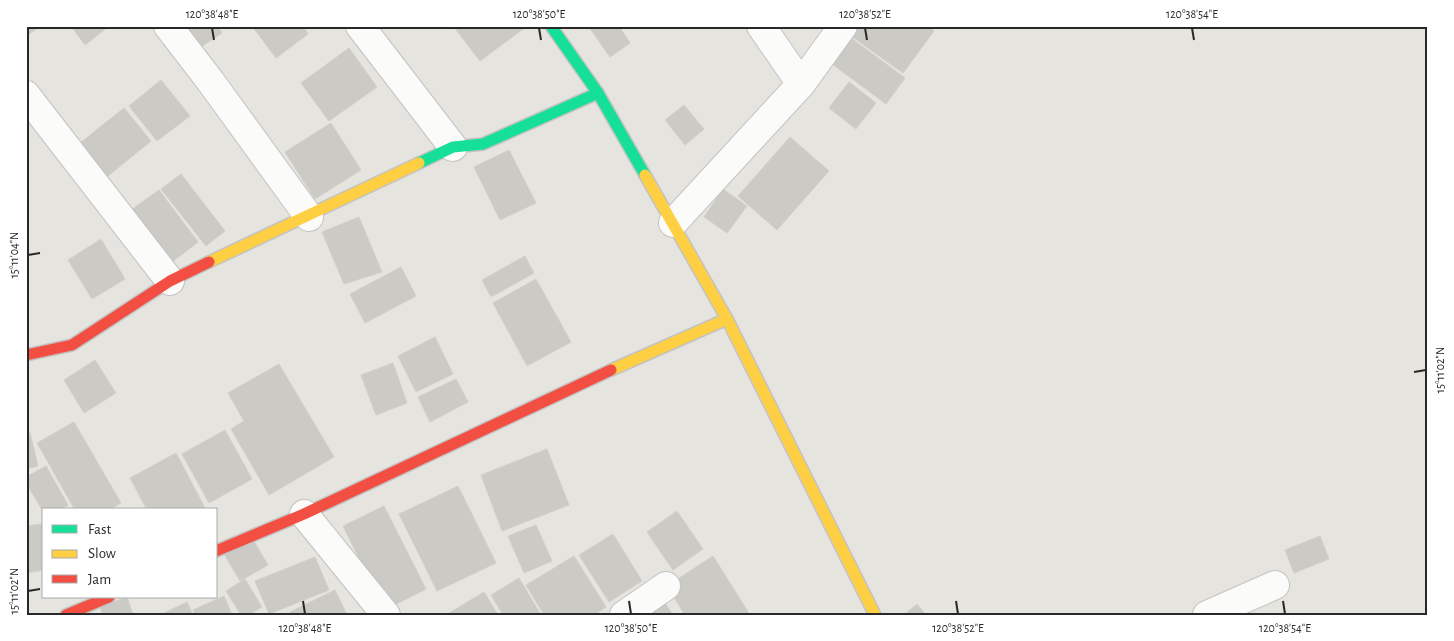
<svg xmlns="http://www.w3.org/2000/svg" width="1454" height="641" viewBox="0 0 1454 641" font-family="'Alegreya Sans',sans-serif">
	<rect width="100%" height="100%" fill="#e6e4de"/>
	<g fill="#cbcac5" stroke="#d1cfca">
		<path d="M26,26h15l-15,10z"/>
		<path d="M71,26h38l-24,19z"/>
		<path d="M185,26h32l5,7 -21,14z"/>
		<path d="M252,26h51l5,8 -32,24z"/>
		<path d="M453,26h74l-47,35z"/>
		<path d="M590,26h29l11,17 -20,14 -21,-30z"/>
		<path d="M852,26h75l7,5 -31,42 -56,-40z"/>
		<path d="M843,32l62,46 -19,26 -62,-46z"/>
		<path d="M349,48l28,39 -48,34 -28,-38z"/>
		<path d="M161,80l29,36 -33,25 -28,-35z"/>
		<path d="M849,82l27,21 -20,26 -27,-21z"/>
		<path d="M684,105l20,24 -19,16 -20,-25z"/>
		<path d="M124,108l27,33 -48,39 -28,-33z"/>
		<path d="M331,123l30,47 -46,29 -30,-47z"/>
		<path d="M790,137l39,34 -52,59 -39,-34z"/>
		<path d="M509,150l27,53 -36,17 -26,-53z"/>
		<path d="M181,174l44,57 -19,15 -45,-57z"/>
		<path d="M723,189l24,17 -20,27 -23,-16z"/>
		<path d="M159,190l39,52 -27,21 -40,-53z"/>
		<path d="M359,217l23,55 -38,12 -22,-52z"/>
		<path d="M101,239l24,40 -33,20 -24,-39z"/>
		<path d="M525,256l9,17 -43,24 -9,-17z"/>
		<path d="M401,267l15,29 -51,27 -15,-29z"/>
		<path d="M536,279l35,63 -44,24 -34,-63z"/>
		<path d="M435,337l18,37 -37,18 -18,-36z"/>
		<path d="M95,360l21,33 -32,20 -20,-33z"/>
		<path d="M393,363l14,40 -31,12 -15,-40z"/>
		<path d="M279,364l55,93 -65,38 -38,-66 13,-8 -16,-28z"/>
		<path d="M456,379l12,23 -38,20 -12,-25z"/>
		<path d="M74,422l47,81 -12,7h-34l-38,-67z"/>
		<path d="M225,430l27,49 -43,24 -27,-49z"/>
		<path d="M30,433l8,33 -12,3v-35z"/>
		<path d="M547,449l22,56 -67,26 -21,-56z"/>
		<path d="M176,453l30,57h-59l-17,-32z"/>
		<path d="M46,466l22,39 -8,5h-16v3l-18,-30v-6z"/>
		<path d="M458,486l38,77 -59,28 -38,-77z"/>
		<path d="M384,506l42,83 -41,21 -42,-84z"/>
		<path d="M677,511l26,38 -30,21 -26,-38z"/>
		<path d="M42,524l2,10v36l-18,3v-47z"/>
		<path d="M536,525l16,36 -28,12 -16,-37z"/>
		<path d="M613,534l29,47 -33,21 -30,-47z"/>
		<path d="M1320,536l9,23 -35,14 -9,-23z"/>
		<path d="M252,538l16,27 -28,16 -16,-27z"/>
		<path d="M574,556l32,51 -12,8h-50l-18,-30z"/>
		<path d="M713,556l37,59h-65l-18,-29z"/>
		<path d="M315,557l14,33 -60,24 -14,-33z"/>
		<path d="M519,578l22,37h-38l-12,-20z"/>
		<path d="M245,579l17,28 -13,8h-8l-15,-24z"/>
		<path d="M335,590l12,25h-56l-1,-3z"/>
		<path d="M484,592l14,23h-52z"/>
		<path d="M224,596l8,19h-36l-3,-5z"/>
		<path d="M127,597l6,18h-30l-3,-8z"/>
		<path d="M662,599l11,16h-36z"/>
		<path d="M187,602l6,13h-33z"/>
		<path d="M917,604l9,11h-22z"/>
	</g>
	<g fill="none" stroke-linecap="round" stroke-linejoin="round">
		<g stroke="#c4c3c3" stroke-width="30">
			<g id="street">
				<path d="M168,26l43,56 98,135"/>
				<path d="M360,26l93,121"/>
				<path d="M761,26l40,58"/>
				<path d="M26,95l144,186"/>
				<path d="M673,223l128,-139 42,-58"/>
				<path d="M304,514l82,101"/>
				<path d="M624,615l42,-29"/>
				<path d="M1207,615l68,-30"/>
			</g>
		</g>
		<g stroke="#c4c3c3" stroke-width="14">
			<g id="fast">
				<path d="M551,26l47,67 47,82"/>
				<path d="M419,163l34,-16 30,-3 115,-51"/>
			</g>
		</g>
		<g stroke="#c4c3c3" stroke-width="14">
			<g id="slow">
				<path d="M209,262l210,-99"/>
				<path d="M727,319l148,296"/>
				<path d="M611,370l116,-51 -82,-144"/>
			</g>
		</g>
		<g stroke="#c4c3c3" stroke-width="14">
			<g id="jam">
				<path d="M26,355l46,-10 98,-64 39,-19"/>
				<path d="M216,551l88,-37 307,-144"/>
				<path d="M66,615l43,-18"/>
			</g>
		</g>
		<use href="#street" stroke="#fbfbfa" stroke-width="28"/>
		<use href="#fast" stroke="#16e098" stroke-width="11"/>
		<use href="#slow" stroke="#ffcf43" stroke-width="11"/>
		<use href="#jam" stroke="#f24e42" stroke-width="11"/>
	</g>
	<path fill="none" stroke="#282828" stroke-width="2" d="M212,28l2,12M539,28l2,12M865,28l2,12M1192,28l2,12M28,255l12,-2M1414,372l12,-2M28,591l12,-2M303,601l2,13M629,601l2,13M956,601l2,13M1283,601l2,13"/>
	<rect width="1454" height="641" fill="none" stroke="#ffffff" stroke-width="55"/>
	<rect x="42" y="508" width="175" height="90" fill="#ffffff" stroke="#a9a9a9"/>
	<rect x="52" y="525" width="25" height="8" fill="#16e098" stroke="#a9a9a9"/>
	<text x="88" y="534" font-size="15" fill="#282828">Fast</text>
	<rect x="52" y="550" width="25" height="8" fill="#ffcf43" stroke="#a9a9a9"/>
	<text x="88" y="558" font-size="15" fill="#282828">Slow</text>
	<rect x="52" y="575" width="25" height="8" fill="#f24e42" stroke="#a9a9a9"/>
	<text x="88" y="584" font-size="15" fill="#282828">Jam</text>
	<rect x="28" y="28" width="1398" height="586" fill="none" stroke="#282828" stroke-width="2"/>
	<g font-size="12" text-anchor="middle" fill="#282828">
		<text x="212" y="18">120°38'48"E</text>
		<text x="539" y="18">120°38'50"E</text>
		<text x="865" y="18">120°38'52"E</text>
		<text x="1192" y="18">120°38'54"E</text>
		<text transform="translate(14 255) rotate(-90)" y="4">15°11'04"N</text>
		<text transform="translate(1440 370) rotate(-90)" y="4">15°11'02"N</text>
		<text transform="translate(14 591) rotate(-90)" y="4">15°11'02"N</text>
		<text x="305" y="632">120°38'48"E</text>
		<text x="631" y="632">120°38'50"E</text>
		<text x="958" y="632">120°38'52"E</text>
		<text x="1285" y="632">120°38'54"E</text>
	</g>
</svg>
